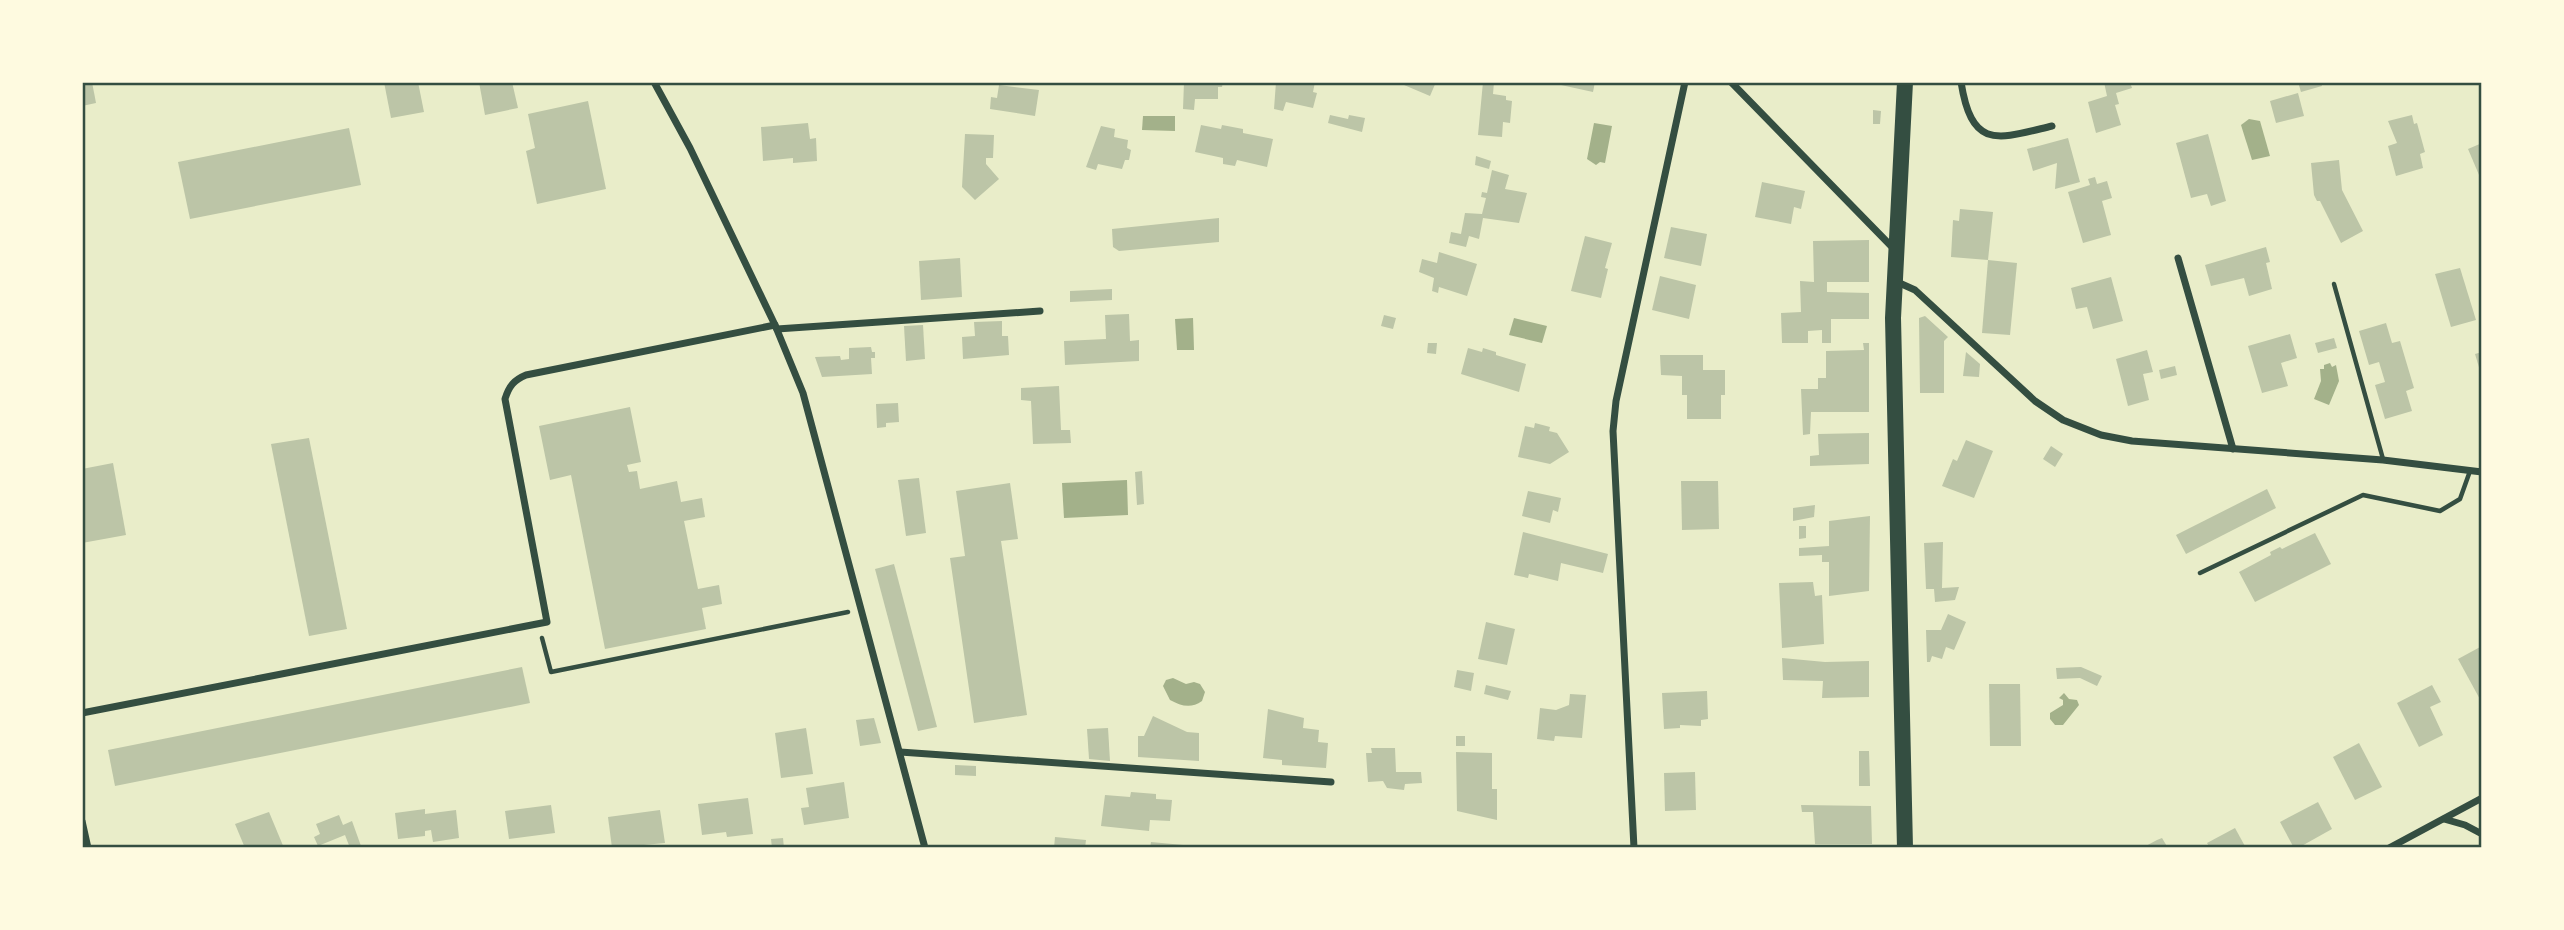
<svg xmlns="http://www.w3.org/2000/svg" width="2564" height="930" viewBox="0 0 2564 930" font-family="Georgia,serif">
	<rect width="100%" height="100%" fill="#e9edc9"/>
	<g fill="#a3b18a">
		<path d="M1143,116h32v15l-33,-1z"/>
		<path d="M2249,119l11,2 10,35 -18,4 -11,-35z"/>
		<path d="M1594,123l18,3 -7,37 -5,-1 -4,3 -9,-6z"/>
		<path d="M1193,318l1,32h-17l-2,-31z"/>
		<path d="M1514,318l33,8 -5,17 -33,-8z"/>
		<path d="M2330,363l2,4 4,-2 3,16 -10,24 -15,-6 7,-18 -1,-12h4v-4z"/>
		<path d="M1127,480l1,35 -64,3 -2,-35z"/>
		<path d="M1173,678l13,6 8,-2 6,2 5,8 -3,9c-11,8 -21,5 -32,-1l-7,-14 3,-6z"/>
		<path d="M2064,693l5,6 8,1 2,5 -16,20h-8l-5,-6v-6l13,-8v-5l-4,-2z"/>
	</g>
	<g fill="#bcc5a7">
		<path d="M82,82h10l4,21 -14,3z"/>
		<path d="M384,82h34l6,30 -33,6z"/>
		<path d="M479,82h33l6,26 -33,7z"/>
		<path d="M1184,82h39l-1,5h-4v12h-23l-1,11 -11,-1z"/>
		<path d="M1276,82h39l-2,10 4,1 -4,15 -27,-6 -3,9 -9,-2z"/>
		<path d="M1397,82h39l-6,14z"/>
		<path d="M1483,82h11l-1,12 13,2v4l6,1 -2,22 -7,-1 -1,15 -24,-2z"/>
		<path d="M1561,82h34l-2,10 -32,-7z"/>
		<path d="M2104,82h26l2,6 -16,5 3,11 -4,1 6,20 -25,8 -8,-31 19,-6z"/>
		<path d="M2298,82h23l1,4 -21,6z"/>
		<path d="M999,85l40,5 -4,26 -45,-7 1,-12 6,1z"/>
		<path d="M2298,93l6,23 -28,7 -6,-22z"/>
		<path d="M588,101l18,88 -69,15 -11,-53 9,-3 -7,-34z"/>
		<path d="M1873,110l8,1 -1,13h-7z"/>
		<path d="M1330,115l18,4 1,-4 16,3 -3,14 -34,-9z"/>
		<path d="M2412,115l2,9 3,-1 8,29 -5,2 3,14 -27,8 -8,-30 9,-3 -9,-22z"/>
		<path d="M808,123l2,16 6,-1 1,23 -24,2v-5l-30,3 -2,-34z"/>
		<path d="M1201,125l20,4 1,-4 21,4v4l30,6 -6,28 -30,-7 -2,6 -12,-2v-6l-28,-6z"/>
		<path d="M1101,126l14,3 -1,8 14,3 -1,8 4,2 -2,10h-4l-3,9 -24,-5 -2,6 -10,-3z"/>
		<path d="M349,128l12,57 -171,34 -12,-57z"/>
		<path d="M965,134l29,1 -1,23h-7v6l13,15 -24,21 -13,-13z"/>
		<path d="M2208,134l18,67 -15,5 -4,-12 -16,4 -15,-55z"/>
		<path d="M2068,138l12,44 -25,7 2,-26 -24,8 -6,-22z"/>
		<path d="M2482,143v39l-14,-33z"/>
		<path d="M1476,156l15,5 -2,8 -14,-4z"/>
		<path d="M2339,160l3,30 21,41 -22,12 -21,-42h-3l-3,-6 -3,-32z"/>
		<path d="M1492,170l17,5 -4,14 22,4 -8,30 -36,-5 -4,21 -10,-3 -3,11 -17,-4 2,-11 10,2 4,-21 17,1 4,-16 -5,-1 1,-5 5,1z"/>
		<path d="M2095,177l2,7 10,-3 5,17 -10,3 9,34 -28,8 -15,-51 22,-7 -2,-6z"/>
		<path d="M1762,182l43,9 -4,18 -7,-2 -3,17 -36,-7z"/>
		<path d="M1960,209l33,3 -5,48 -37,-3 2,-37 6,1z"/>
		<path d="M1219,218v24l-100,9 -6,-4 -1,-18z"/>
		<path d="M1671,227l36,7 -6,32 -37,-8z"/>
		<path d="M1585,236l27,7 -7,25 3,1 -7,29 -30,-7z"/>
		<path d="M1869,240v42h-42v10l42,1v26h-38v24h-9v-13l-14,1v12h-26l-1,-30 20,-1 -1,-31 14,1 -1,-41z"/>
		<path d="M2266,247l4,15 -4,1 6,26 -23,7 -5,-18 -33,8 -6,-21z"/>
		<path d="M1439,252l38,12 -10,32 -28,-9 -1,6 -6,-2 2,-13 -15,-6 3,-13 15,4z"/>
		<path d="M960,258l2,39 -41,3 -2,-39z"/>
		<path d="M1988,260l29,3 -7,72 -28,-2z"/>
		<path d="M2460,268l16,52 -25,7 -16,-53z"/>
		<path d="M1660,276l36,9 -7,34 -37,-9z"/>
		<path d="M2111,277l12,44 -30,8 -6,-22 -11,2 -5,-21z"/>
		<path d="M1112,289v11l-42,2v-11z"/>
		<path d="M1129,314l1,27 9,-1v21l-74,4 -1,-24 42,-2 -1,-24z"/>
		<path d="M1384,315l12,3 -3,11 -12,-3z"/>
		<path d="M1925,316l23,21 -4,4v52h-24l-1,-75z"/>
		<path d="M1002,321v15h6l1,19 -46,4 -1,-22 13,-1 -1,-14z"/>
		<path d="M2386,323l6,20 8,-2 14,47 -8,3 6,20 -27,8 -10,-34 10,-3 -6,-20 -10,3 -10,-34z"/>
		<path d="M923,325l2,34 -19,2 -2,-35z"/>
		<path d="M2290,334l7,24 -16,5 7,23 -26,7 -14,-47z"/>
		<path d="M2334,338l3,10 -19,5 -3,-10z"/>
		<path d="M1428,343h9l-1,11 -9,-1z"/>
		<path d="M1863,343h6v69h-58l-1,22 -7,1 -2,-46h17v-11h8v-27l38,-1z"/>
		<path d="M871,347l1,5h3v6h-4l1,16 -50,3 -7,-20 25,-1 1,4 8,-1v-11z"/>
		<path d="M1468,348l14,4 1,-4 13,4v3l30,9 -7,28 -58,-18z"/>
		<path d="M2147,350l6,22 -10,2 6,26 -21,6 -12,-47z"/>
		<path d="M1966,352l14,12 -1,13 -16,-1z"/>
		<path d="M2482,352v22h-1l-6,-20z"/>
		<path d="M1660,355h43v15h22v25h-4v24h-34v-24h-5v-19l-21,-1z"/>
		<path d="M2175,366l2,9 -16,4 -2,-9z"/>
		<path d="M1059,386l2,44h9l1,13 -38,1 -2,-43 -10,-1v-12z"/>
		<path d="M898,403l1,19 -13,1v4l-9,1 -1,-24z"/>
		<path d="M630,407l11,55 -14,3 2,7 8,-1 3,18 37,-8 4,21 21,-4 3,19 -21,4 14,68 21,-4 3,19 -20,4 4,21 -101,20 -34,-174 -21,5 -11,-54z"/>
		<path d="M1535,423l15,4 -1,4 8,2 12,19 -19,12 -32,-7 7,-31 9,2z"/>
		<path d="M1869,433v31l-59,2v-10l9,-1 -1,-21z"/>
		<path d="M309,438l38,191 -38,7 -38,-192z"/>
		<path d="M1966,440l27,11 -19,47 -32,-12 11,-27 4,2z"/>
		<path d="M2051,446l12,8 -8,13 -12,-8z"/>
		<path d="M113,463l13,72 -44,8v-74z"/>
		<path d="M1142,471l2,33 -7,1 -2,-33z"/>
		<path d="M919,478l7,55 -20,3 -8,-56z"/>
		<path d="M1681,481h37l1,48 -37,1z"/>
		<path d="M1010,483l8,56 -17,2 26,174 -53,8 -24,-165 15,-2 -9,-65z"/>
		<path d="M2267,489l9,19 -90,46 -10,-19z"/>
		<path d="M1528,491l33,7 -3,14 -5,-2 -3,13 -28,-7z"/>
		<path d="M1815,505l-1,12 -21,4v-13z"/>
		<path d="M1870,516l-1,75 -40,5v-34h-7v-7l-23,1v-8l30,-2v-25z"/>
		<path d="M1799,526h7v12l-7,1z"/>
		<path d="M1523,532l85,22 -5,19 -42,-10 -3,18 -29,-7 -1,4 -14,-3z"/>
		<path d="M2315,533l16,31 -76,38 -16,-30 32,-17 -1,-3 10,-5 2,2z"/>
		<path d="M1943,542l-1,46 17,-1 -4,13 -20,2 -1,-13h-8l-2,-46z"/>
		<path d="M894,564l43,163 -19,4 -43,-162z"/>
		<path d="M1813,582l2,14 7,-1 2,49 -42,4 -3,-65z"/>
		<path d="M1948,614l18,8 -12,28 -8,-3 -4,12 -10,-3 -2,6h-3l-1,-32h15z"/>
		<path d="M1486,622l29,7 -8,36 -29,-6z"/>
		<path d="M2482,646v57l-24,-44z"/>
		<path d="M1782,658l43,4 44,-1v36l-47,1 1,-17 -40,-1z"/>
		<path d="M522,667l8,36 -415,83 -7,-36z"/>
		<path d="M2081,667l21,9 -5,10 -17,-8 -23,1 -1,-11z"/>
		<path d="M1457,670l17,3 -3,18 -17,-4z"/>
		<path d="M1989,684h31l1,62h-31z"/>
		<path d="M1486,685l25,6 -3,9 -24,-6z"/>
		<path d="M2432,685l9,17 -11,5 13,28 -24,12 -22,-44z"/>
		<path d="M1707,691l1,28 -7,1v6l-21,-1v3l-16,1 -2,-36z"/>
		<path d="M1570,694l16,1 -4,43 -27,-2 -1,5 -17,-2 3,-31 16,2 13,-5z"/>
		<path d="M1268,709l36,9 -1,10 16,2 -1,12 10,1 -2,25 -44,-3v-5l-19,-2z"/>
		<path d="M1153,716l34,16 12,1v28l-61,-4v-21h6z"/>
		<path d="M874,718l7,25 -21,3 -4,-26z"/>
		<path d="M806,728l7,46 -32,4 -6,-45z"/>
		<path d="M1108,728l2,33 -21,-2 -2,-30z"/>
		<rect x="1456" y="736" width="9" height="10"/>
		<path d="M2359,743l23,44 -27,13 -22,-43z"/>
		<path d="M1371,748h24l1,24h25l1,11 -17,1 -1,6 -17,-2 -4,-7 -15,1 -2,-29h6z"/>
		<path d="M1859,751h10l1,35h-11z"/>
		<path d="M1456,752l36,1v36h5v31l-40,-9z"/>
		<path d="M955,765l21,1v10l-21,-1z"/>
		<path d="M1695,772l1,38 -31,1 -1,-38z"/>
		<path d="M844,782l5,36 -45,7 -3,-17 8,-1 -3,-19z"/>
		<path d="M1131,792l25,2v5l16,1 -2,21 -20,-1 -1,11 -48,-5 4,-31 25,2z"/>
		<path d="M748,798l5,36 -26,3 -1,-5 -24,3 -4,-31z"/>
		<path d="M2318,802l14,27 -34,19h-4l-14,-26z"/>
		<path d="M551,805l4,28 -46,6 -4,-28z"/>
		<path d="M1801,805l70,1 1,38h-57l-2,-32h-11z"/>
		<path d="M425,809v5l31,-4 3,28 -26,4 -2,-12 -6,1v5l-27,3 -3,-26z"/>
		<path d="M660,810l5,33 -53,5 -4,-31z"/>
		<path d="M269,812l15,36h-39l-10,-24z"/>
		<path d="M339,815l4,10 9,-4 9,25 -11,2 -5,-13 -27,11 -4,-9 6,-3 -4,-10z"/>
		<path d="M2235,828l11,20h-36l-3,-5z"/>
		<path d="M1055,837l31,3 -1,8h-31z"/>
		<path d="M783,838l1,10h-12l-1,-9z"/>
		<path d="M2162,838l6,10h-26l15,-8z"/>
		<path d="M1151,842l43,4v2h-44z"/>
	</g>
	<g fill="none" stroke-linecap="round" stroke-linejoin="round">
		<path stroke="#344e41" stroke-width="4.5" d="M542,638l9,34 297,-60"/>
		<g stroke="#344e41" stroke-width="4.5">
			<path d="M2334,284l49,175"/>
			<path d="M2200,573l163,-78 77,16 20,-12 10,-28"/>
		</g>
		<g stroke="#344e41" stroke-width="7">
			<path d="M654,82l36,66 85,177 28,68 122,455"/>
			<path d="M1731,82l163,167"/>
			<path d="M1961,82c11,69 37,57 91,44"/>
			<path d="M2178,258l55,191"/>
			<path d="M1895,281l20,9 120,111 28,19 38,15 31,6 251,19 99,12"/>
			<path d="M777,329l263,-18"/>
			<path d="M82,713l465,-91 -42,-223c4,-13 9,-19 21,-24l249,-50"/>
			<path d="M900,752l431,30"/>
			<path d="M2444,819l21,6 17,9"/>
			<path d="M82,821l6,27"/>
			<path d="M1634,848l-21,-417 3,-30 69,-319"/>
			<path d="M2389,848l93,-50"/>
		</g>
		<path stroke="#344e41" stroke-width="16" d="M1905,848l-12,-530 12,-236"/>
	</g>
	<rect width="2564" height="930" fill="none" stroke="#fefae0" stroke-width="168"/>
	<rect x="84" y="84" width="2396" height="762" fill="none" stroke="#344e41" stroke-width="2.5"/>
</svg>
